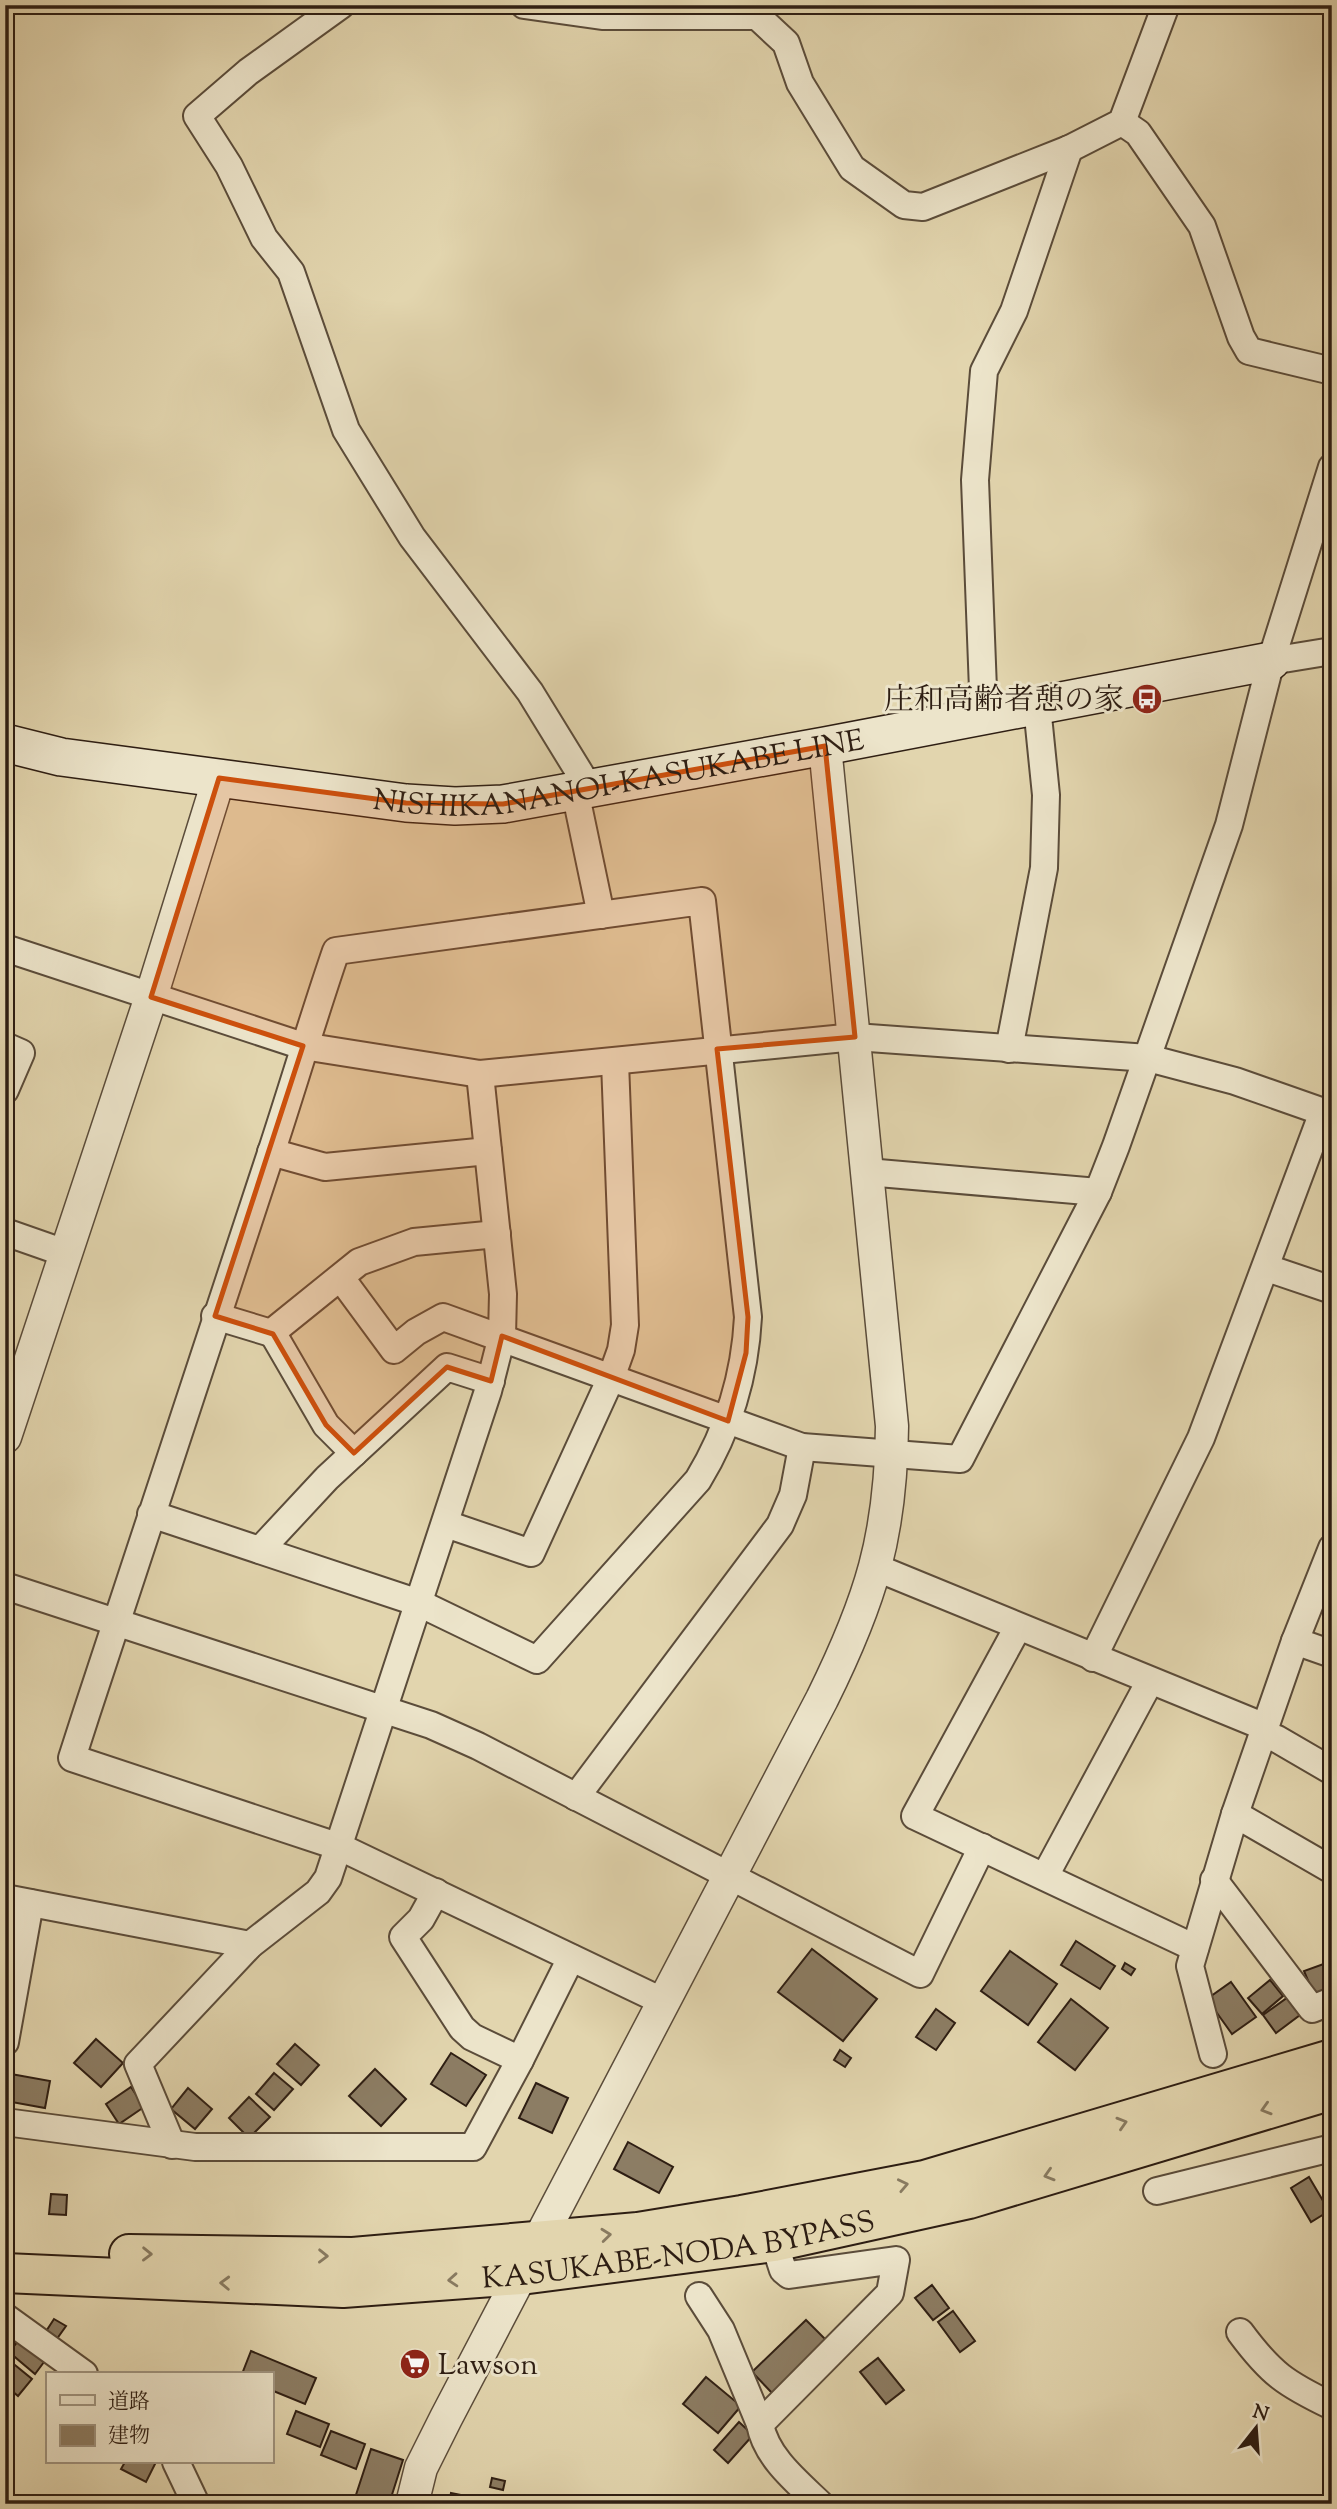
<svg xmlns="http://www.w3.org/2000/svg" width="1337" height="2509" viewBox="0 0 1337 2509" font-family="'Sorts Mill Goudy','Noto Serif JP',serif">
	<rect width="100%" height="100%" fill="#e2d5ae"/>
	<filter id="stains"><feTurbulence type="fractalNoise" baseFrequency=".00286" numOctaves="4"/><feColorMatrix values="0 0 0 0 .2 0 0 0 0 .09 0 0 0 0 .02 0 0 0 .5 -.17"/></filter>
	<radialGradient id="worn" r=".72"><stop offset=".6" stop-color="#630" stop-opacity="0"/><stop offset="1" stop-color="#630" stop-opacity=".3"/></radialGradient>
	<g fill="#8c7d64" stroke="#2e1e13" stroke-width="2">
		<path d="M1076,1941l39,25 -15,23 -39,-24z"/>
		<path d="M812,1949l65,50 -34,42 -65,-49z"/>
		<path d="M1010,1951l47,33 -29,41 -47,-34z"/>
		<path d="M1332,1961v28l-18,6 -10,-24z"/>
		<path d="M1125,1963l10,6 -4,6 -9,-6z"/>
		<path d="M1270,1980l13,16 -21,18 -14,-16z"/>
		<path d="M1231,1982l25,35 -24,17 -25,-35z"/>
		<path d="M1291,1995l13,17 -28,21 -13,-18z"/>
		<path d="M1071,1999l37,29 -33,42 -37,-28z"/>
		<path d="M936,2009l19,14 -19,27 -20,-13z"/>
		<path d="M96,2039l27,24 -22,24 -27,-24z"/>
		<path d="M295,2044l24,21 -18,20 -24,-21z"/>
		<path d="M840,2050l11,8 -6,9 -11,-7z"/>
		<path d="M451,2053l35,22 -20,31 -35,-22z"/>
		<path d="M375,2069l31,30 -25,27 -32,-30z"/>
		<path d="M274,2073l19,16 -19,21 -18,-16z"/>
		<path d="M11,2074l39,7 -5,27 -39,-7z"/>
		<path d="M536,2083l32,15 -16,35 -33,-15z"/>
		<path d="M131,2087l13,20 -25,17 -13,-20z"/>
		<path d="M188,2088l24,21 -17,20 -24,-20z"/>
		<path d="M249,2097l21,20 -21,21 -20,-20z"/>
		<path d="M628,2142l45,25 -14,26 -45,-24z"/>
		<path d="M1309,2177l20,34 -18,11 -20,-34z"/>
		<path d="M51,2194l16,1 -1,20 -17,-1z"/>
		<path d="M932,2285l17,23 -16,12 -18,-22z"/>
		<path d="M953,2311l22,30 -15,11 -22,-30z"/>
		<path d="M54,2319l12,7 -12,17 -11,-7z"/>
		<path d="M806,2320l22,22 -55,52 -21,-22z"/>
		<path d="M18,2341l26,21 -9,12 -26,-22z"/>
		<path d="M251,2351l65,27 -11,26 -34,-14v-16h-29z"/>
		<path d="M878,2358l26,32 -18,14 -26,-32z"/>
		<path d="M10,2361l22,18 -14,17 -13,-11v-19z"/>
		<path d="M706,2377l35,29 -23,27 -35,-29z"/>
		<path d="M296,2411l33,13 -9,23 -33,-13z"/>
		<path d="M739,2422l14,13 -25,28 -14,-13z"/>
		<path d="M331,2431l34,13 -9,25 -35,-14z"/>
		<path d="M371,2449l32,11 -14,44h-36z"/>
		<path d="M125,2462h31l-10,20 -25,-13z"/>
		<path d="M492,2478l13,3 -2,9 -13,-3z"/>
		<path d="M451,2493l54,11h-56z"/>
	</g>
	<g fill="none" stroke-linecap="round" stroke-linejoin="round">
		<g stroke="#5b4c3a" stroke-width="30">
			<g id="minor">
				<path d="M341,5l-93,67 -51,44 32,50 35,72 27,34 55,158 66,107 118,155 59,96"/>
				<path d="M524,5l78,11h155l29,27 14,40 52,85 52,37 19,2 146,-58 53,-27 44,-117"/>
				<path d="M1122,122l16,11 64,93 39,111 8,14 83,20"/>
				<path d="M1271,661l61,-10"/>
				<path d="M984,716l-9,-236 9,-109 30,-60 55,-162"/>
				<path d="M575,791l26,124"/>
				<path d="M5,948l298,98 177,28 375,-37 293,21 87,23 97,34"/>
				<path d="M5,1046l16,7 -16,37"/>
				<path d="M1009,1049l35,-181 2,-73 -9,-89"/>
				<path d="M271,1152l54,15 163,-16"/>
				<path d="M867,1172l231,20"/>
				<path d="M5,1232l60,21"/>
				<path d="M1267,1268l65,22"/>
				<path d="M341,1278l53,72 22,-18 27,-15 359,130 158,12 138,-267 18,-46 113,-321 42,-164 61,-194"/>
				<path d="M215,1316l56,17 88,-71 55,-20 83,-8"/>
				<path d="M272,1332l54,93 28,28"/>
				<path d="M151,1514l268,89 118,57 161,-180c31,-51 47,-104 50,-163l-46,-416 -366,50c-23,67 -43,135 -65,202 -66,202 -134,403 -199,605l268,89 322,154"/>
				<path d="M446,1524l85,29 80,-175 10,-28 4,-25 -10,-263"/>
				<path d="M260,1550l67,-72 120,-111 44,14"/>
				<path d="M877,1568l388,159"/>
				<path d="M5,1586l426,139 47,21 442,228 62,-127"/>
				<path d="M1018,1627l-103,189 280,132"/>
				<path d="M1295,1641l37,13"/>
				<path d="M1093,1658l108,-220 122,-326"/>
				<path d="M1263,1734l14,5 55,32"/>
				<path d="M576,1797l204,-272 13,-30 9,-48"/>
				<path d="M1235,1814l97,56"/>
				<path d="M1045,1876l105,-195"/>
				<path d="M1214,1880l98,129 20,-8"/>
				<path d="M436,1892l-15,27 -18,18 59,91 10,9 48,23 51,-102"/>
				<path d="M5,1898l245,47"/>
				<path d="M5,2042l25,-139"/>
				<path d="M1213,2054l-23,-88 45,-152 60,-173 37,-93"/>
				<path d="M5,2122l190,25h278l47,-87"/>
				<path d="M172,2145l-34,-81 112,-119 68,-53 10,-14 160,-487 14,-55 1,-42 -23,-220"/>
				<path d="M1157,2191l175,-43"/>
				<path d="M774,2242l9,28 6,5 107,-15 -6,33 -130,131c6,33 36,57 60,80"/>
				<path d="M699,2296l22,34 39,94"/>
				<path d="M5,2317l79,57"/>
				<path d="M1240,2332c31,42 46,52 92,74"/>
				<path d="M176,2462l20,42"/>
			</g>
		</g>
		<g stroke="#5b4c3a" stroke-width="35">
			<g id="tertiary">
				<path d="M5,1437l146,-440 68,-219"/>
				<path d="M412,2504l9,-36 25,-50 376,-719c49,-99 69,-163 70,-273l-67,-680"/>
			</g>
		</g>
		<g stroke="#2e1e13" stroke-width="40">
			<g id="secondary">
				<path id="s1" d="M5,743l56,14 345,46 49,3 48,-2 322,-58 446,-85"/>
			</g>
		</g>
		<g stroke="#2e1e13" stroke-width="42">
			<g id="trunk">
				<path d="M129,2254l224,3 285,-25 104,-17 183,-35 407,-121"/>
				<path id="s2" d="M5,2273l338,15 178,-13 253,-33 195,-43 363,-109"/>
			</g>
		</g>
		<use href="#minor" stroke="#ece4ca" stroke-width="26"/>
		<use href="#tertiary" stroke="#ece4ca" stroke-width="32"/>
		<use href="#secondary" stroke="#ece4ca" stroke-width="37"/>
		<use href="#trunk" stroke="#e2d5ae" stroke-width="38"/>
	</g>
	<defs><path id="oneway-chevron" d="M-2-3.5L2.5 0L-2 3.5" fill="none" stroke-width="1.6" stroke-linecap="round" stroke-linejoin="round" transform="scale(1.75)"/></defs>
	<g stroke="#887a60">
		<use href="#oneway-chevron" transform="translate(1266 2109) rotate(163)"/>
		<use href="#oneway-chevron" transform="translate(1122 2123) rotate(-17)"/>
		<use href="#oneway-chevron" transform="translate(1049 2175) rotate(163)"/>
		<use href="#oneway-chevron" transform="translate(903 2185) rotate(-12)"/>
		<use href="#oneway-chevron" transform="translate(606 2235) rotate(-6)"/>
		<use href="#oneway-chevron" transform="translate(147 2254) rotate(1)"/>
		<use href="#oneway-chevron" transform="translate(323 2256) rotate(1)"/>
		<use href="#oneway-chevron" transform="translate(453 2280) rotate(176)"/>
		<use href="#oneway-chevron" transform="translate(225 2283) rotate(-178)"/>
	</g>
	<path fill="#cc500d" fill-opacity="0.2" stroke="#cc500d" stroke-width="5" stroke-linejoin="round" d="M825,746l30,291 -138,12 31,268 -2,36 -18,68 -226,-85 -11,45 -44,-14 -93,86 -28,-28 -53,-91 -58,-18 88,-270 -152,-49 68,-219 187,25 97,1z"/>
	<defs>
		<g id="bus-disc" transform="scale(1.575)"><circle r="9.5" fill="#8f2418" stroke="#ece4ca"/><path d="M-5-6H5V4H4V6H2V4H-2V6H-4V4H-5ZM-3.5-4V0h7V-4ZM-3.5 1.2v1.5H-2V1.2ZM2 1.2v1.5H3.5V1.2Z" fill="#fff"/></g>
		<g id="supermarket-disc" transform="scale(1.575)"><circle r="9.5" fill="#8f2418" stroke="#ece4ca"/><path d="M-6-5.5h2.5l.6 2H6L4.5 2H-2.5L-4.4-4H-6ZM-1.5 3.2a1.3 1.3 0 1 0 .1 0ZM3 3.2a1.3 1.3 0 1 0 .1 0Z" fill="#fff"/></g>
	</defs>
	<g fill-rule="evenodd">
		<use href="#bus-disc" x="1147" y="699"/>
		<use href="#supermarket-disc" x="415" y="2364"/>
	</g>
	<g text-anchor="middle" stroke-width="6" stroke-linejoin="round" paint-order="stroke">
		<g font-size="30" fill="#2e1e13" stroke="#ece4ca" text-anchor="end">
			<text x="1124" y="709">庄和高齢者憩の家</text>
			<text x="438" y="2374" text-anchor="start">Lawson</text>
		</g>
		<g font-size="30" fill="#2e1e13" stroke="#ece4ca">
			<text dy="10" stroke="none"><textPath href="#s1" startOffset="621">NISHIKANANOI-KASUKABE LINE</textPath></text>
			<text dy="10" stroke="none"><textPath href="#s2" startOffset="676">KASUKABE-NODA BYPASS</textPath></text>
		</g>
	</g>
	<rect width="1337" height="2509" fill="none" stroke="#e2d5ae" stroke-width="28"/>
	<rect x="7" y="7" width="1323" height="2495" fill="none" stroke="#2e1e13" stroke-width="3.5"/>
	<rect x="14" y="14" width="1309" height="2481" fill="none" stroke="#2e1e13" stroke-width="2"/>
	<rect x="46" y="2372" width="228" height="91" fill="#ece4ca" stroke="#a09581" stroke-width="2"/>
	<rect x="60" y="2395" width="35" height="10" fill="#ece4ca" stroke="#a09581" stroke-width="2"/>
	<text x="108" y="2408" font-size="21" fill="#2e1e13">道路</text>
	<rect x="60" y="2425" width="35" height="21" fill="#8c7d64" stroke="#a09581" stroke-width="2"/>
	<text x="108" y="2442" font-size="21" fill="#2e1e13">建物</text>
	<g transform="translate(1256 2428) rotate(17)" stroke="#ece4ca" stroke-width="5" paint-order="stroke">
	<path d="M0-5L12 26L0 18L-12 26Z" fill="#2e1e13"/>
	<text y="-10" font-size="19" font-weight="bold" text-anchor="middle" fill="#2e1e13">N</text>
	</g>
	<rect width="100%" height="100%" filter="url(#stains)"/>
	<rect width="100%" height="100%" fill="url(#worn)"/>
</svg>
